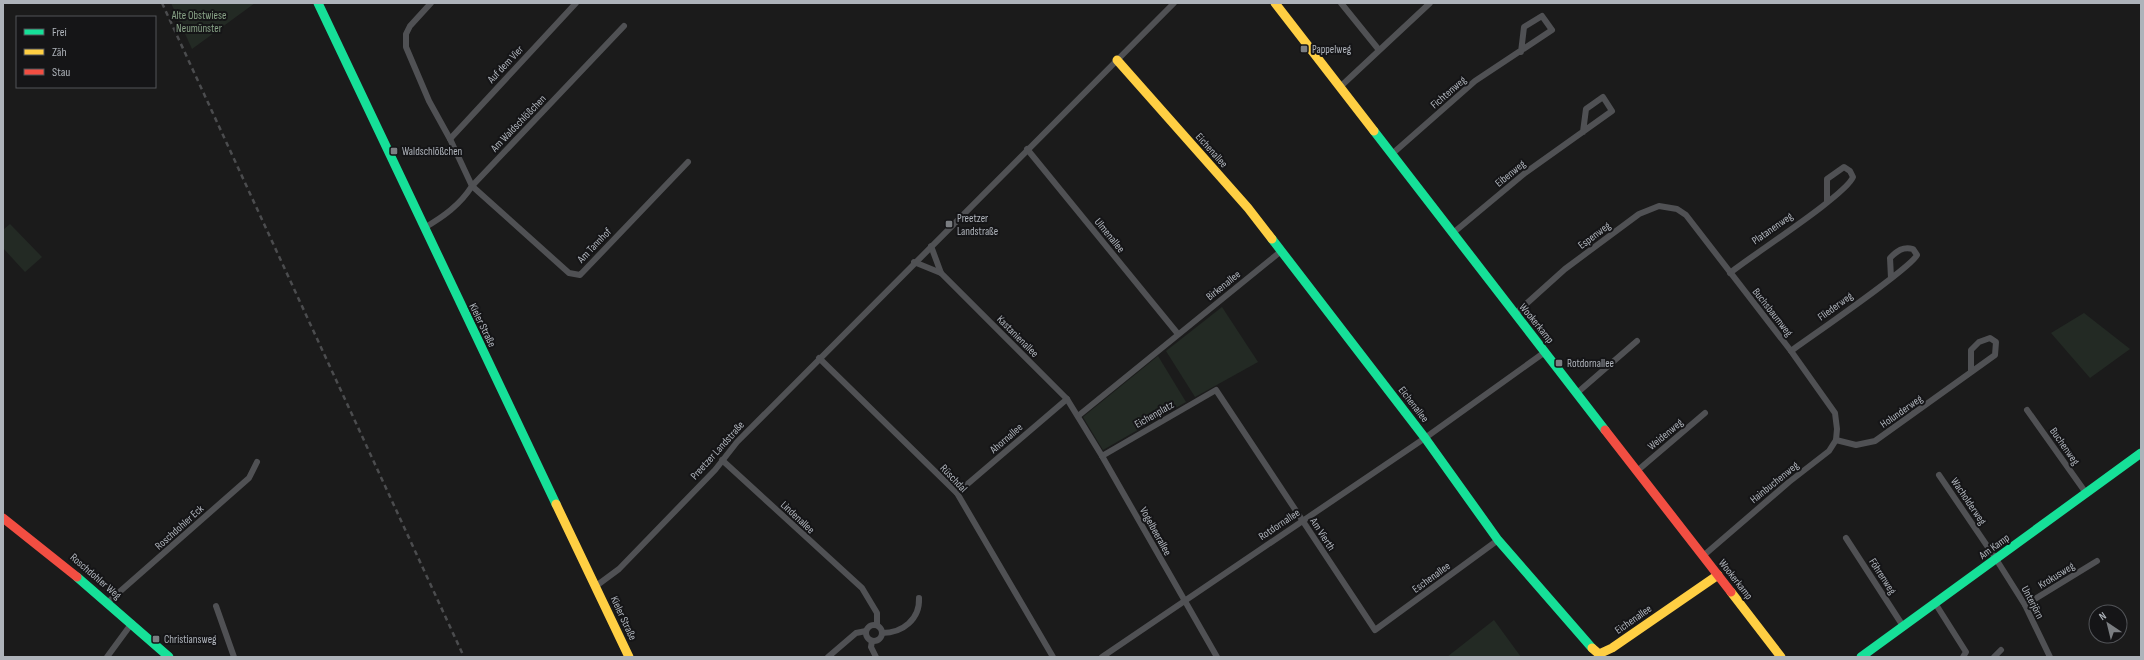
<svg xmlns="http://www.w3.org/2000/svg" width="2144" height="660" viewBox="0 0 2144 660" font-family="'Sofia Sans Condensed',sans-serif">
	<rect width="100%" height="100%" fill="#1b1b1b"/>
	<g fill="#232a24">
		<path d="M171,3h84l-63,46z"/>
		<path d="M10,224l32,33 -17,15 -22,-24v-18z"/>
		<path d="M1222,307l36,55 -63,35 -29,-46z"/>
		<path d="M2084,313l46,36 -40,29 -39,-45z"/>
		<path d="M1158,356l28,46 -83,48 -20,-33z"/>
		<path d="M1494,620l27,37h-74z"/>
	</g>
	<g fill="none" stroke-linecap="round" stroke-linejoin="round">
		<g stroke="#505154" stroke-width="6">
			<path d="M431,3l-21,23 -4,8v13l23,54 21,38 22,47 97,87 11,2 108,-113"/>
			<path d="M1341,3l38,47"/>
			<path d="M1340,87l90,-84"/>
			<path d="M450,139l126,-136"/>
			<path d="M1027,149l151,185"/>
			<path d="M1392,154l83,-73 77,-51 -10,-14 -18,11 -3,25"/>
			<path d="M424,228c19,-11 36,-23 48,-42l152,-160"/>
			<path d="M1453,233l72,-60 87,-62 -9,-14 -17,12 -3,23"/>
			<path d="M931,246l10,27"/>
			<path d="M914,262l27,11 126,126 35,57 115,201"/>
			<path d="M1730,273c22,-18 116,-78 123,-96l-3,-6 -6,-4 -17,12v23"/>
			<path d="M1515,314l50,-45 74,-55 20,-8 18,3 9,6 105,136 44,62 2,16 -1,11 -7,11 -40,31 -86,74"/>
			<path d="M1791,351c19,-14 120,-83 126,-96l-4,-6c-10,-3 -16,2 -23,9l1,20"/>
			<path d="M819,358l138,135 96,164"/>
			<path d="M1577,393l60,-52"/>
			<path d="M2027,410l59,83"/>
			<path d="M1078,416l202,-164"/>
			<path d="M1836,440l20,5 19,-4 120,-86 1,-13 -6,-4 -11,4 -8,8v22"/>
			<path d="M1102,456l114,-66 159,240 123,-90"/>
			<path d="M722,460l140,128 15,25v12"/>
			<path d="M1637,471l68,-58"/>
			<path d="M1939,475l57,84 29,46 25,52"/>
			<path d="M957,493l110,-94"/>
			<path d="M1846,538l57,88"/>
			<path d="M596,586l23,-17 96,-99 22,-28 437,-439"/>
			<path d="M108,602l141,-124 8,-16"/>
			<path d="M1935,603l31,49 -3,5"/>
			<path d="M2025,605l72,-44"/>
			<path d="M216,606l18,51"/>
			<circle cx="874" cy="633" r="8"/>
			<path d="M882,633c21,0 38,-14 37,-35"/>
			<path d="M872,641l-1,6 5,10"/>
			<path d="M107,657l25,-34"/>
			<path d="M828,657l28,-24 10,-2"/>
			<path d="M1102,657l323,-219 120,-86"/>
			<path d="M1994,657l7,-7"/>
		</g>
		<g stroke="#16e098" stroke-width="9">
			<path d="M318,3l238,501"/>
			<path d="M1374,131l231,299"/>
			<path d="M1272,239l153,199 73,102 94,108"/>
			<path d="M77,577l92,80"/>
			<path d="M1861,657l280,-204"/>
		</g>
		<g stroke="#ffcf43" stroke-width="9">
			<path d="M1275,3l99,128"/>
			<path d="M1117,60l131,148 24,31"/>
			<path d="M556,504l73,153"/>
			<path d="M1731,592l50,65"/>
			<path d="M1592,648l7,6 13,-6 106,-73"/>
		</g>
		<g stroke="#f24e42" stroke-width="9">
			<path d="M1605,430l126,162"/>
			<path d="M3,518l74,59"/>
		</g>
		<path stroke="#4b4c4e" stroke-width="2.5" stroke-dasharray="5 4" stroke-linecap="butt" d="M162,3l302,654"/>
	</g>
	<g fill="#7b7e82" stroke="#151517" stroke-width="1.5">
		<rect x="1300" y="45" width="8" height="8" rx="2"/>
		<rect x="390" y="147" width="8" height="8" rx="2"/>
		<rect x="945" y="220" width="8" height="8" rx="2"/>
		<rect x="1555" y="359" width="8" height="8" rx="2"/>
		<rect x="152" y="635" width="8" height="8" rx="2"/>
	</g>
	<g text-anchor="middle" stroke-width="4" stroke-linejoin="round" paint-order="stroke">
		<g font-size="11" fill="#88a387" stroke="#151517">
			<text x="199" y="19">Alte Obstwiese<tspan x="199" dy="13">Neumünster</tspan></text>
		</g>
		<g font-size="11" fill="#aeb3ba" stroke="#151517" text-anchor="start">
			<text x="1312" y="53">Pappelweg</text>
			<text x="402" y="155">Waldschlößchen</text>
			<text x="957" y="222">Preetzer<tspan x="957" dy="13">Landstraße</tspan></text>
			<text x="1567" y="367">Rotdornallee</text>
			<text x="164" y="643">Christiansweg</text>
		</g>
		<g font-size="11" fill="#aeb3ba" stroke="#151517">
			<text transform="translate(505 64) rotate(-47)" y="4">Auf dem Vier</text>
			<text transform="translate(1448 92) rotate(-41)" y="4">Fichtenweg</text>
			<text transform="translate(518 123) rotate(-46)" y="4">Am Waldschlößchen</text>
			<text transform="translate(1212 150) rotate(48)" y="4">Eichenallee</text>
			<text transform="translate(1510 173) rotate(-39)" y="4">Eibenweg</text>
			<text transform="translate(1772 228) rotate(-35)" y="4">Platanenweg</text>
			<text transform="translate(1110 235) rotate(51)" y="4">Ulmenallee</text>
			<text transform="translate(1594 235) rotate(-37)" y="4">Espenweg</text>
			<text transform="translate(594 245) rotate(-46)" y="4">Am Tannhof</text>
			<text transform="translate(1223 285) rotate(-39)" y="4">Birkenallee</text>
			<text transform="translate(1835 306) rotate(-36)" y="4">Fliederweg</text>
			<text transform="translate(1773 312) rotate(52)" y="4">Buchsbaumweg</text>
			<text transform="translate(1537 323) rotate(51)" y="4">Wookerkamp</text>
			<text transform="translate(483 325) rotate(64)" y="4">Kieler Straße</text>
			<text transform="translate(1018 336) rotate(45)" y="4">Kastanienallee</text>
			<text transform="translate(1414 404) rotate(52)" y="4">Eichenallee</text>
			<text transform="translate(1901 411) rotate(-35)" y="4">Holunderweg</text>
			<text transform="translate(1154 414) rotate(-30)" y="4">Eichenplatz</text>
			<text transform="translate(1665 434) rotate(-40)" y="4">Weidenweg</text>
			<text transform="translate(1006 438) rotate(-41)" y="4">Ahornallee</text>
			<text transform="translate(2065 446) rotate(55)" y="4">Buchenweg</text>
			<text transform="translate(717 450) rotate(-48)" y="4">Preetzer Landstraße</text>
			<text transform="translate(954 478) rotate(47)" y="4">Rüschdal</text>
			<text transform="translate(1774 482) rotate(-39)" y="4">Hainbuchenweg</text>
			<text transform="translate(1969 501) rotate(56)" y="4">Wacholderweg</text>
			<text transform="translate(798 517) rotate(43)" y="4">Lindenallee</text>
			<text transform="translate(1279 524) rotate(-34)" y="4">Rotdornallee</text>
			<text transform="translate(179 527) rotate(-42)" y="4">Roschdohler Eck</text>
			<text transform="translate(1156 531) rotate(61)" y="4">Vogelbeerallee</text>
			<text transform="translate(1323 534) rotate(57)" y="4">Am Vierth</text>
			<text transform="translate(1994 546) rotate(-36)" y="4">Am Kamp</text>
			<text transform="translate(2056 575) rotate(-32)" y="4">Krokusweg</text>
			<text transform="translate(96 576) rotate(41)" y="4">Roschdohler Weg</text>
			<text transform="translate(1883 576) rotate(57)" y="4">Föhrenweg</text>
			<text transform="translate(1431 577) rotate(-36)" y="4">Eschenallee</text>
			<text transform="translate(1736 579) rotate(52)" y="4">Wookerkamp</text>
			<text transform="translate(2033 602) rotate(62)" y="4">Unterjörn</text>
			<text transform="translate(624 618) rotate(65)" y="4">Kieler Straße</text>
			<text transform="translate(1633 619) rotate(-35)" y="4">Eichenallee</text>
		</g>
	</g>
	<rect width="2144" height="660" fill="none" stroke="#aeb3ba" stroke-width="8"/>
	<rect x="16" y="16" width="140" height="72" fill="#151517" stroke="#525458"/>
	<rect x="24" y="29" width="20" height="6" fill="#16e098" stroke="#525458"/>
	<text x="52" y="36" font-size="12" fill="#aeb3ba">Frei</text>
	<rect x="24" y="49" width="20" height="6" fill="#ffcf43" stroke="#525458"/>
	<text x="52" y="56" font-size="12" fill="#aeb3ba">Zäh</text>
	<rect x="24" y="69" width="20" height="6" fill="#f24e42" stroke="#525458"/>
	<text x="52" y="76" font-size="12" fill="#aeb3ba">Stau</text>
	<g transform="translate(2108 624) rotate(325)"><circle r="19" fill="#151517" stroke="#525458"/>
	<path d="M0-3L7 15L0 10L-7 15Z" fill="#7b7e82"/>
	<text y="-6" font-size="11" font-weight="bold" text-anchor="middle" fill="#aeb3ba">N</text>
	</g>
</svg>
